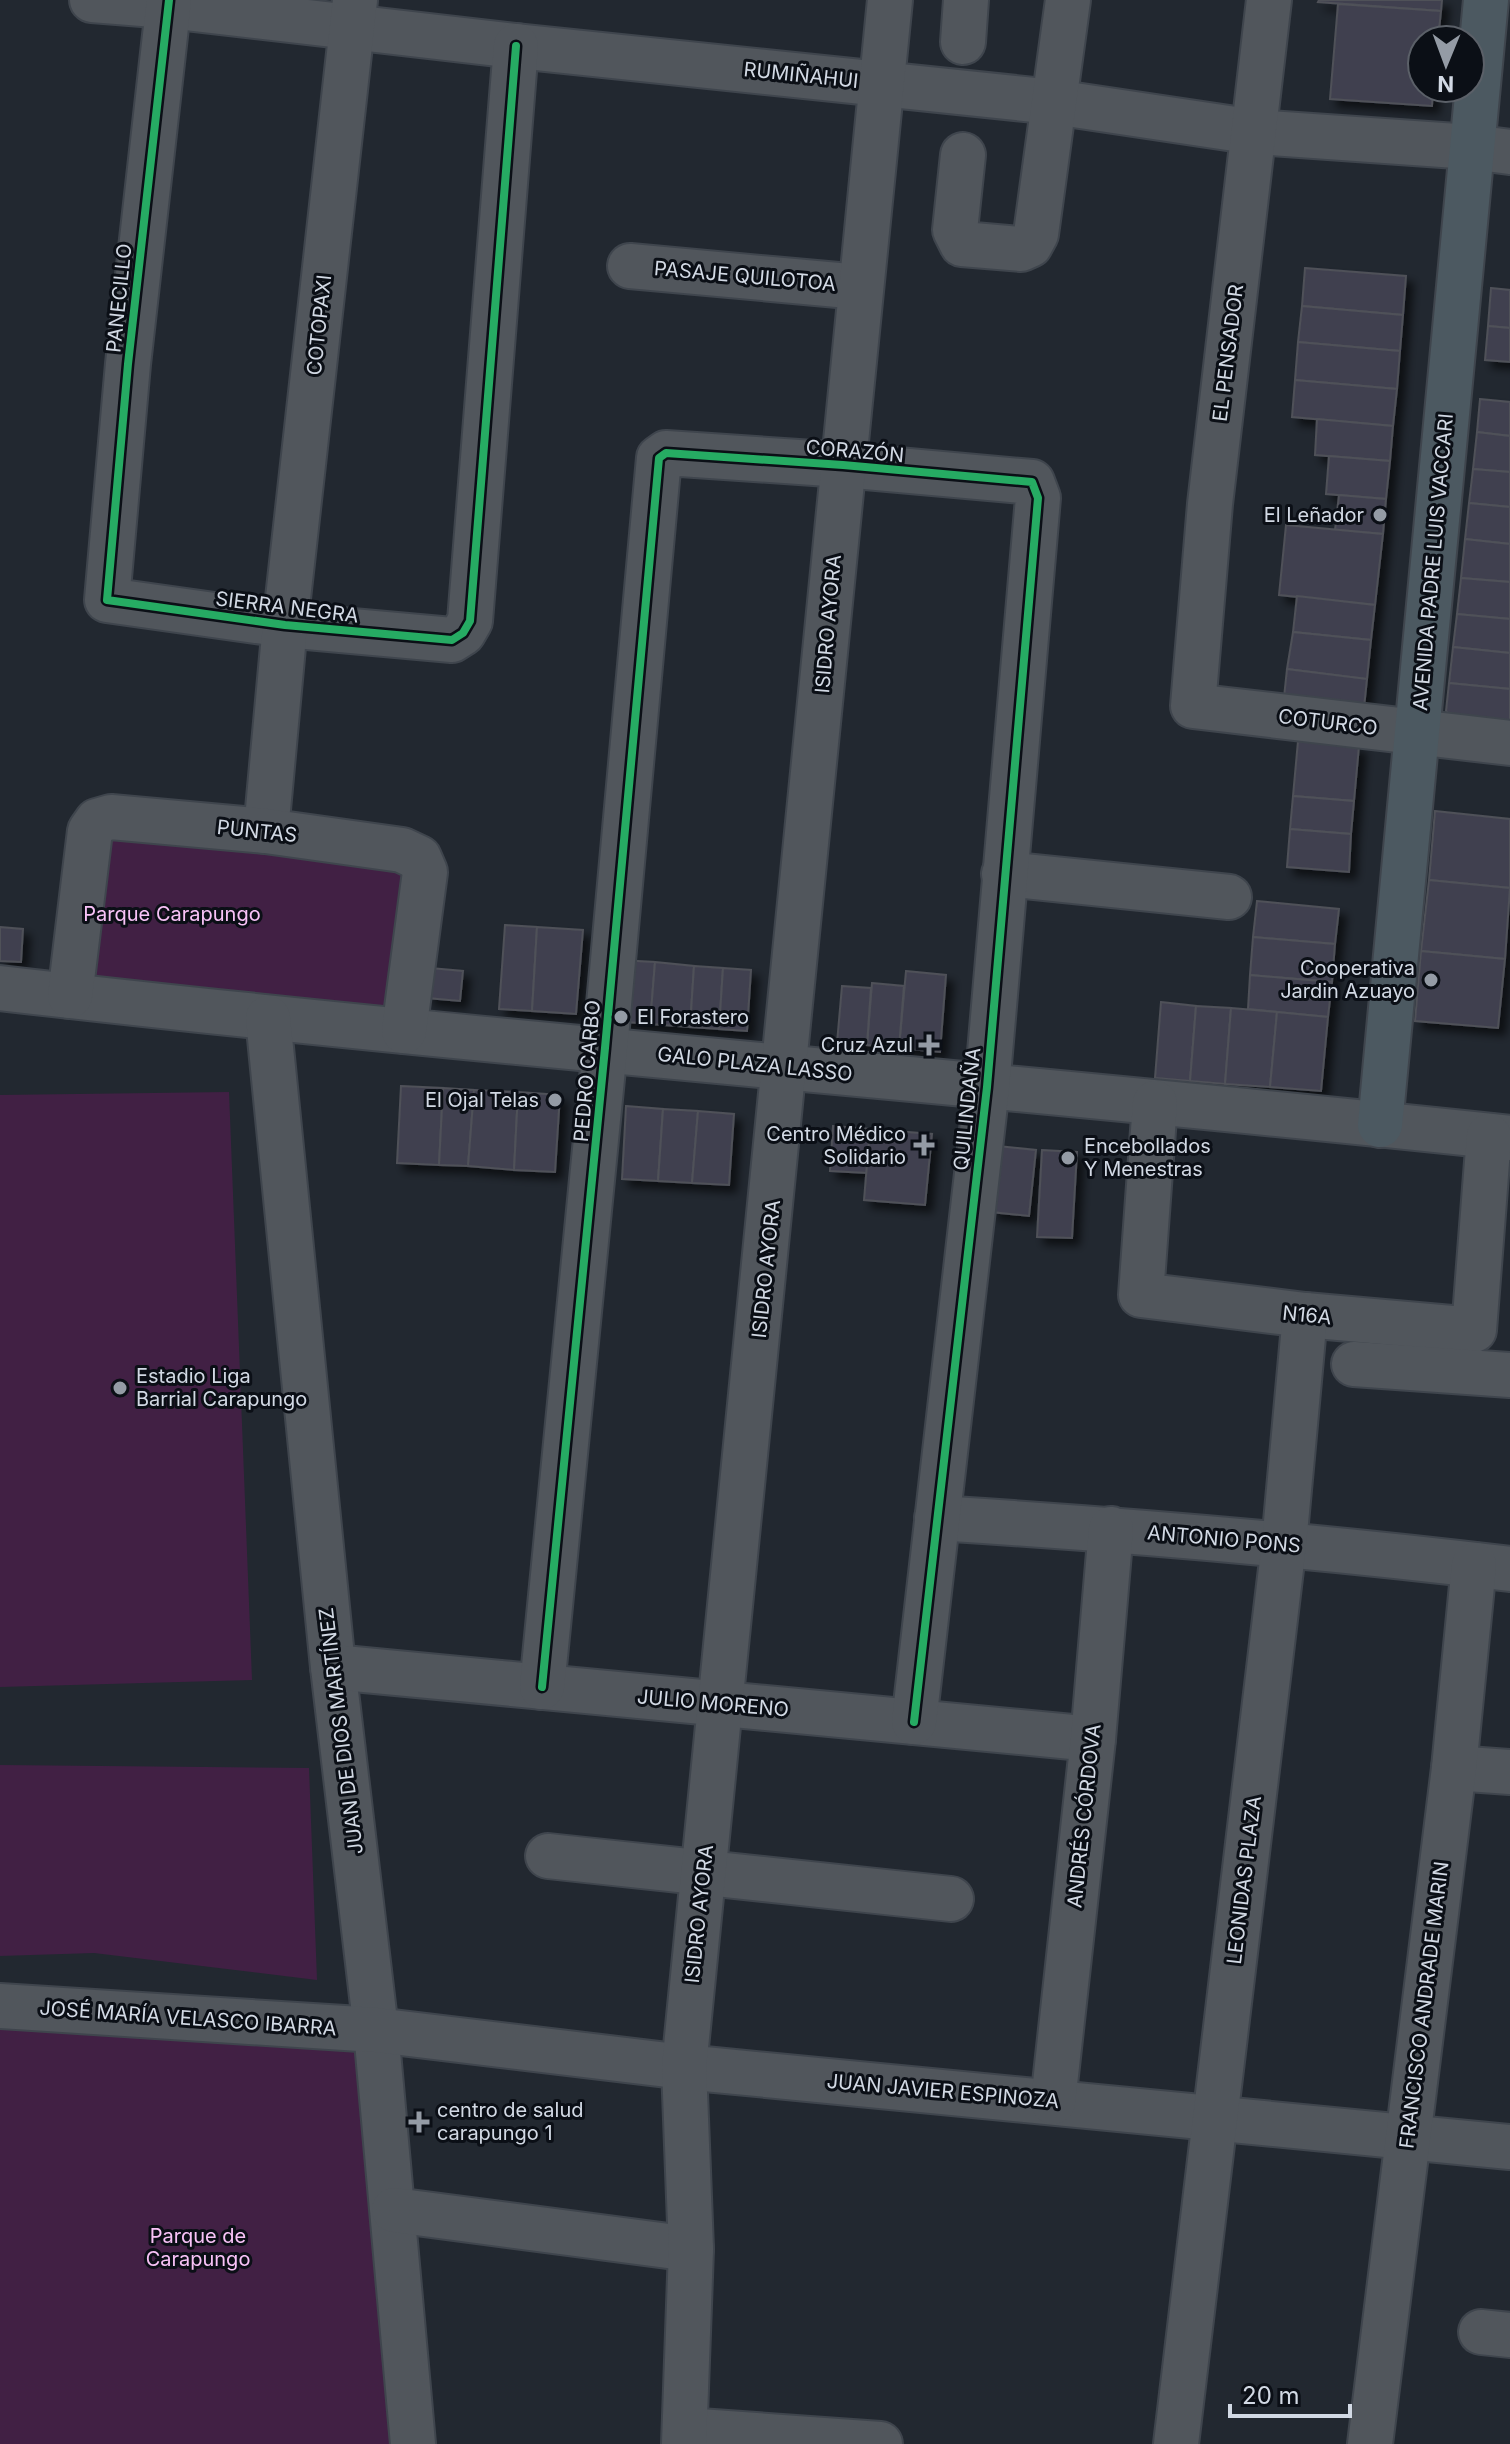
<svg xmlns="http://www.w3.org/2000/svg" width="1510" height="2444" viewBox="0 0 1510 2444" font-family="Inter,sans-serif">
	<defs>
		<filter id="shadow"><feDropShadow dx="7" dy="7" stdDeviation="4" flood-color="#0009"/></filter>
	</defs>
	<rect width="100%" height="100%" fill="#222830"/>
	<g fill="#412044">
		<path d="M100,827l315,36 -16,150 -317,-30z"/>
		<path d="M229,1092l23,588 -252,7v-592z"/>
		<path d="M0,1765l309,3 8,212 -223,-27 -94,3z"/>
		<path d="M0,2006l376,24 36,414h-412z"/>
	</g>
	<g fill="#41414f" stroke="#4f5159" stroke-width="2" filter="url(#shadow)">
		<path d="M1319,0h123l-1,11 -123,-9z"/>
		<path d="M1338,4l103,7 -3,29h-16v48h11l-1,18 -102,-7z"/>
		<path d="M1305,268l101,8 -3,39 -101,-9z"/>
		<path d="M1491,288l19,2v38l-22,-2z"/>
		<path d="M1302,306l101,9 -3,36 -102,-9z"/>
		<path d="M1488,326l22,2v34l-25,-2z"/>
		<path d="M1298,342l102,9 -3,38 -102,-9z"/>
		<path d="M1295,380l102,9 -4,37 -101,-9z"/>
		<path d="M1480,399l30,3v34l-33,-4z"/>
		<path d="M1317,419l76,7 -3,35 -75,-6z"/>
		<path d="M1477,432l33,4v36l-37,-3z"/>
		<path d="M1329,456l61,5 -4,38 -60,-5z"/>
		<path d="M1473,469l37,3v35l-41,-4z"/>
		<path d="M1339,495l47,4 -3,35 -48,-4z"/>
		<path d="M1469,503l41,4v37l-45,-5z"/>
		<path d="M1286,525l97,9 -8,71 -96,-10z"/>
		<path d="M1465,539l45,5v38l-49,-4z"/>
		<path d="M1461,578l49,4v37l-53,-5z"/>
		<path d="M1297,596l78,9 -4,35 -78,-8z"/>
		<path d="M1457,614l53,5v34l-57,-6z"/>
		<path d="M1293,632l78,8 -4,39 -80,-10z"/>
		<path d="M1453,647l57,6v36l-61,-6z"/>
		<path d="M1287,669l80,10 -4,38 -80,-10z"/>
		<path d="M1449,683l61,6v44l-49,-5 -15,-17z"/>
		<path d="M1298,741l61,5 -5,55 -61,-5z"/>
		<path d="M1293,796l61,5 -3,33 -61,-5z"/>
		<path d="M1435,811l75,8v69l-81,-8z"/>
		<path d="M1290,829l61,5 -2,38 -62,-5z"/>
		<path d="M1429,880l81,8 -5,71 -84,-8z"/>
		<path d="M1257,901l82,8 -4,35 -82,-7z"/>
		<path d="M505,925l32,2 -5,84 -33,-2z"/>
		<path d="M0,927l23,2 -2,33 -21,-1z"/>
		<path d="M537,927l46,3 -7,84 -44,-3z"/>
		<path d="M1253,937l82,7 -3,38 -82,-7z"/>
		<path d="M1421,951l84,8 -7,69 -83,-7z"/>
		<path d="M619,960l36,2 -5,62 -36,-3z"/>
		<path d="M655,962l39,4 -4,61 -40,-3z"/>
		<path d="M694,966l29,2 -4,61 -29,-2z"/>
		<path d="M430,968l33,3 -3,30 -33,-3z"/>
		<path d="M723,968l28,2 -4,61 -28,-2z"/>
		<path d="M906,971l40,4 -6,77 -41,-4z"/>
		<path d="M1250,975l82,7 -4,35 -80,-8z"/>
		<path d="M872,983l32,3 -5,62 -32,-3z"/>
		<path d="M842,986l29,2 -4,57 -30,-2z"/>
		<path d="M1161,1002l35,4 -6,75 -35,-3z"/>
		<path d="M1196,1006l35,2 -6,76 -35,-3z"/>
		<path d="M1231,1008l46,4 -7,75 -45,-3z"/>
		<path d="M1277,1012l51,5 -7,74 -51,-4z"/>
		<path d="M401,1086l42,2 -4,77 -42,-2z"/>
		<path d="M443,1088l31,2 -6,76 -29,-1z"/>
		<path d="M474,1090l44,2 -4,78 -46,-4z"/>
		<path d="M518,1092l42,3 -5,77 -41,-2z"/>
		<path d="M626,1106l37,3 -5,72 -36,-2z"/>
		<path d="M663,1109l35,2 -6,72 -34,-2z"/>
		<path d="M698,1111l36,3 -5,71 -37,-2z"/>
		<path d="M833,1126l37,3 -3,44 -37,-2z"/>
		<path d="M870,1129l62,5 -7,71 -61,-5z"/>
		<path d="M998,1146l38,4 -7,66 -38,-4z"/>
		<path d="M1042,1150l35,2 -5,86 -35,-1z"/>
	</g>
	<g fill="none" stroke-linecap="round" stroke-linejoin="round">
		<g stroke="#3f454d" stroke-width="48">
			<g id="minor">
				<path d="M92,0l76,6 348,40 538,56 201,30 216,15 39,5"/>
				<path d="M169,0l-41,364 -21,236 178,25 167,15 11,-7 7,-12 46,-575"/>
				<path d="M1269,0l-59,504 -17,202 317,37"/>
				<path d="M963,42l3,-42"/>
				<path d="M963,155l-8,75 7,14 59,5 9,-4 6,-11 32,-234"/>
				<path d="M630,266l230,21"/>
				<path d="M266,831l19,-206 70,-625"/>
				<path d="M1004,874l225,23"/>
				<path d="M0,988c502,58 1007,96 1510,150"/>
				<path d="M70,996l20,-165 7,-10 14,-4 155,14 136,19 17,8 6,14 -21,159"/>
				<path d="M268,1018l65,649 43,363 37,414"/>
				<path d="M1155,1103l-14,192 164,20 169,15 15,-194"/>
				<path d="M1354,1364l156,11"/>
				<path d="M937,1518c191,12 382,28 573,51"/>
				<path d="M333,1667l760,72"/>
				<path d="M542,1687l63,-639 54,-590 7,-5 177,12 189,17 6,16 -51,589 -73,635"/>
				<path d="M1454,1768l56,4"/>
				<path d="M548,1856l403,43"/>
				<path d="M0,2006l376,24 308,37 826,80"/>
				<path d="M1053,2102l40,-363 18,-210"/>
				<path d="M394,2210l297,39"/>
				<path d="M1481,2332l29,3"/>
				<path d="M685,2430l195,14"/>
				<path d="M684,2444l7,-195 -7,-182 206,-2067"/>
				<path d="M1176,2444l108,-900 21,-229"/>
				<path d="M1370,2444l84,-676 20,-203"/>
			</g>
		</g>
		<g stroke="#3f454d" stroke-width="48">
			<path id="major" d="M1380,1125l106,-1125"/>
		</g>
		<use href="#minor" stroke="#51565c" stroke-width="44"/>
		<use href="#major" stroke="#4c5961" stroke-width="44"/>
		<g stroke="#0b0f16" stroke-width="13">
			<g id="cycleway">
				<path d="M169,0l-41,364 -21,236 178,25 167,15 11,-7 7,-12 46,-575"/>
				<path d="M542,1687l63,-639 54,-590 7,-5 177,12 189,17 6,16 -51,589 -73,635"/>
			</g>
		</g>
		<use href="#cycleway" stroke="#26ab63" stroke-width="8"/>
	</g>
	<g fill="#949ba5" stroke="#0b0f16" stroke-width="3">
		<circle cx="1380" cy="515" r="8"/>
		<circle cx="1431" cy="980" r="8"/>
		<circle cx="621" cy="1017" r="8"/>
		<path d="M925 1033h8v8h8v8h-8v8h-8v-8h-8v-8h8z"/>
		<circle cx="555" cy="1100" r="8"/>
		<path d="M920 1133h8v8h8v8h-8v8h-8v-8h-8v-8h8z"/>
		<circle cx="1068" cy="1158" r="8"/>
		<circle cx="120" cy="1388" r="8"/>
		<path d="M415 2110h8v8h8v8h-8v8h-8v-8h-8v-8h8z"/>
	</g>
	<g text-anchor="middle" stroke-width="6" stroke-linejoin="round" paint-order="stroke">
		<g font-size="20" fill="#d2d9e4" stroke="#0b0f16">
			<text transform="translate(801 75) rotate(6)" y="7">RUMIÑAHUI</text>
			<text transform="translate(745 276) rotate(5)" y="7">PASAJE QUILOTOA</text>
			<text transform="translate(119 298) rotate(-84)" y="7">PANECILLO</text>
			<text transform="translate(319 325) rotate(-84)" y="7">COTOPAXI</text>
			<text transform="translate(1228 353) rotate(-83)" y="7">EL PENSADOR</text>
			<text transform="translate(855 451) rotate(5)" y="7">CORAZÓN</text>
			<text transform="translate(1433 562) rotate(-85)" y="7">AVENIDA PADRE LUIS VACCARI</text>
			<text transform="translate(287 607) rotate(7)" y="7">SIERRA NEGRA</text>
			<text transform="translate(828 624) rotate(-85)" y="7">ISIDRO AYORA</text>
			<text transform="translate(1328 722) rotate(7)" y="7">COTURCO</text>
			<text transform="translate(257 831) rotate(6)" y="7">PUNTAS</text>
			<text transform="translate(755 1064) rotate(6)" y="7">GALO PLAZA LASSO</text>
			<text transform="translate(587 1071) rotate(-85)" y="7">PEDRO CARBO</text>
			<text transform="translate(967 1109) rotate(-84)" y="7">QUILINDAÑA</text>
			<text transform="translate(766 1269) rotate(-84)" y="7">ISIDRO AYORA</text>
			<text transform="translate(1307 1315) rotate(6)" y="7">N16A</text>
			<text transform="translate(1224 1539) rotate(5)" y="7">ANTONIO PONS</text>
			<text transform="translate(713 1703) rotate(5)" y="7">JULIO MORENO</text>
			<text transform="translate(341 1731) rotate(-97)" y="7">JUAN DE DIOS MARTÍNEZ</text>
			<text transform="translate(1084 1816) rotate(-84)" y="7">ANDRÉS CÓRDOVA</text>
			<text transform="translate(1244 1880) rotate(-83)" y="7">LEONIDAS PLAZA</text>
			<text transform="translate(699 1914) rotate(-84)" y="7">ISIDRO AYORA</text>
			<text transform="translate(1424 2005) rotate(-83)" y="7">FRANCISCO ANDRADE MARIN</text>
			<text transform="translate(188 2018) rotate(4)" y="7">JOSÉ MARÍA VELASCO IBARRA</text>
			<text transform="translate(943 2091) rotate(5)" y="7">JUAN JAVIER ESPINOZA</text>
		</g>
		<g font-size="20" fill="#d2d9e4" stroke="#0b0f16" text-anchor="end">
			<text x="1364" y="522">El Leñador</text>
			<text x="1415" y="975">Cooperativa<tspan x="1415" dy="23">Jardin Azuayo</tspan></text>
			<text x="637" y="1024" text-anchor="start">El Forastero</text>
			<text x="913" y="1052">Cruz Azul</text>
			<text x="539" y="1107">El Ojal Telas</text>
			<text x="906" y="1141">Centro Médico<tspan x="906" dy="23">Solidario</tspan></text>
			<text x="1084" y="1153" text-anchor="start">Encebollados<tspan x="1084" dy="23">Y Menestras</tspan></text>
			<text x="136" y="1383" text-anchor="start">Estadio Liga<tspan x="136" dy="23">Barrial Carapungo</tspan></text>
			<text x="437" y="2117" text-anchor="start">centro de salud<tspan x="437" dy="23">carapungo 1</tspan></text>
		</g>
		<g font-size="20" fill="#f8c2f7" stroke="#0b0f16">
			<text x="172" y="921">Parque Carapungo</text>
			<text x="198" y="2243">Parque de<tspan x="198" dy="23">Carapungo</tspan></text>
		</g>
	</g>
	<g transform="translate(1446 64) rotate(181)"><circle r="38" fill="#0b0f16" stroke="#5b6068" stroke-width="2"/>
	<path d="M0-6L14 30L0 20L-14 30Z" fill="#949ba5"/>
	<text y="-12" font-size="22" font-weight="bold" text-anchor="middle" fill="#d2d9e4">N</text>
	</g>
	<path d="M1230 2404v12h120v-12" fill="none" stroke="#d2d9e4" stroke-width="4"/>
	<text x="1242" y="2404" font-size="24" fill="#d2d9e4" stroke="#0b0f16" stroke-width="6" paint-order="stroke">20 m</text>
</svg>
